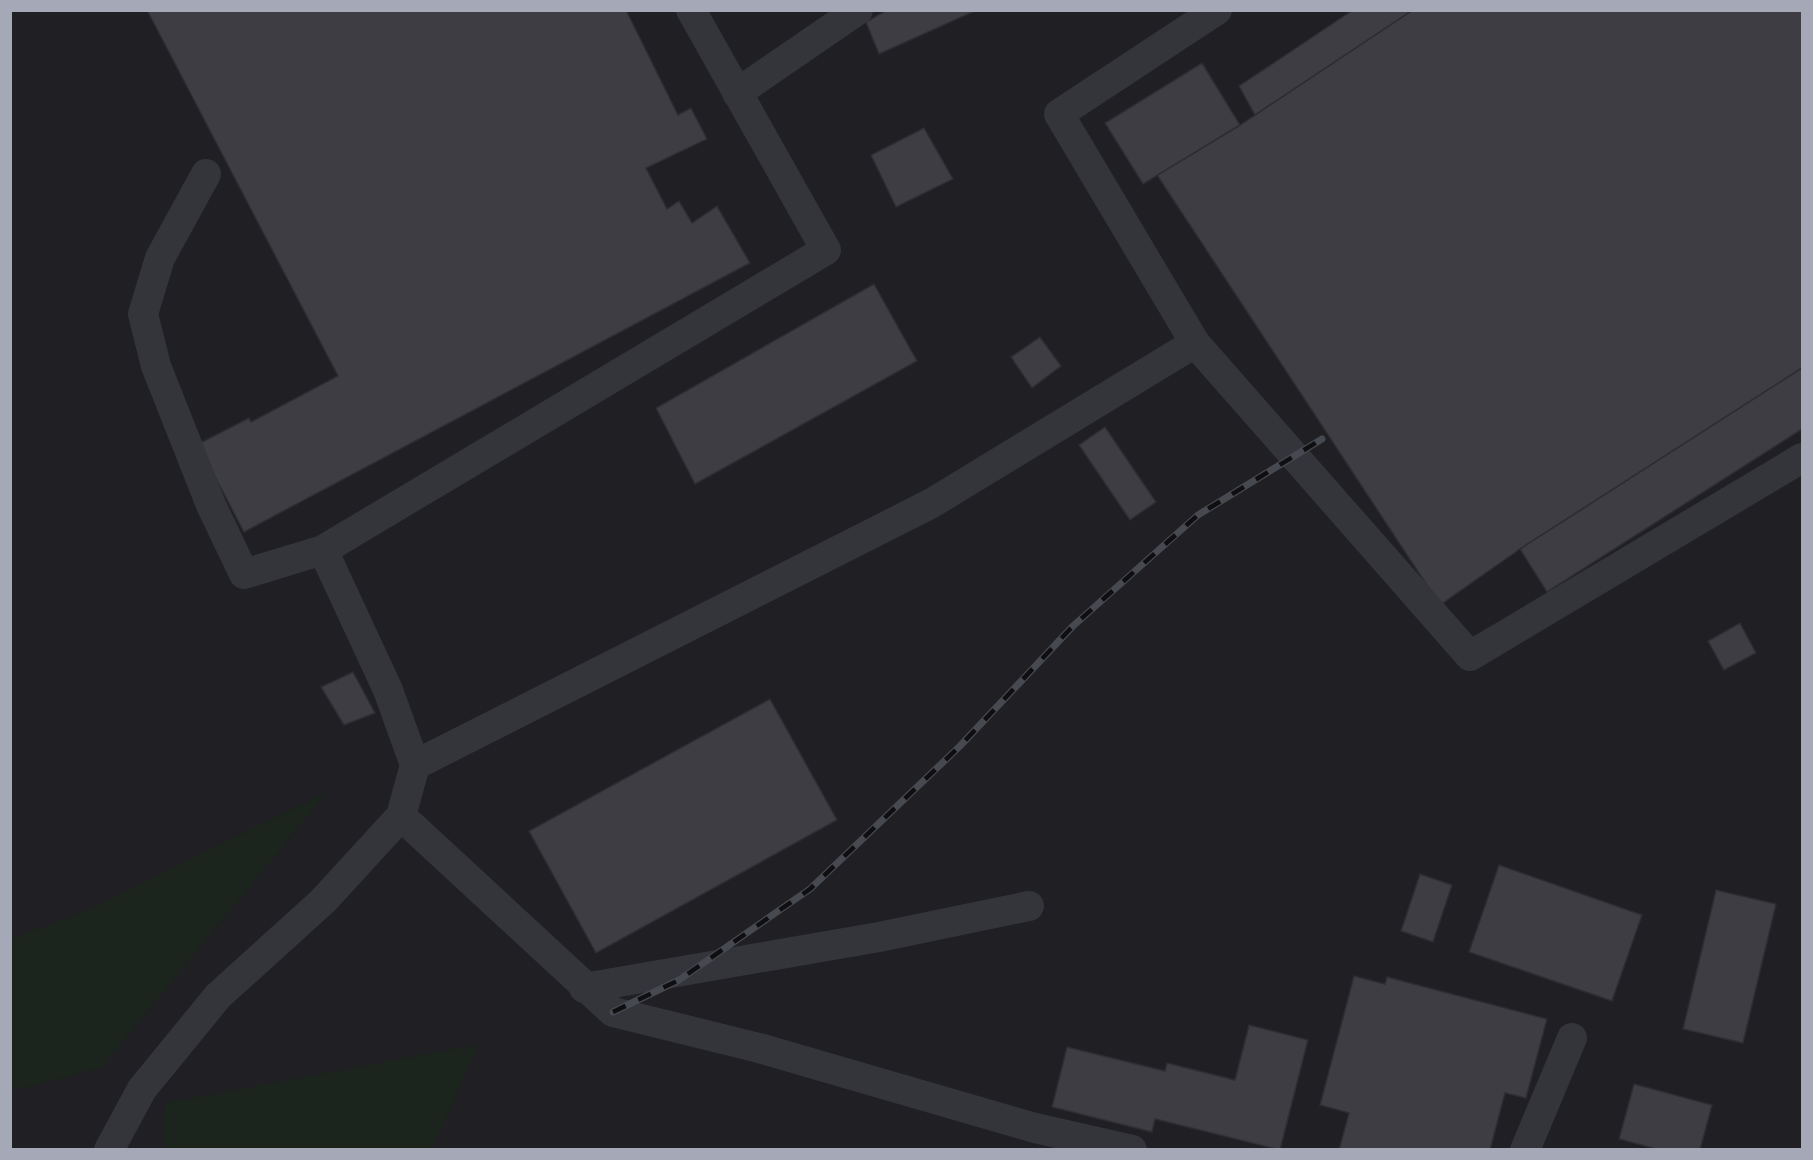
<svg xmlns="http://www.w3.org/2000/svg" width="1813" height="1160" viewBox="0 0 1813 1160" font-family="Manrope,sans-serif">
	<rect width="100%" height="100%" fill="#141316"/>
	<path fill="#201f23" d="M10,11h1792v1138h-1791z"/>
	<g fill="#1b241d">
		<path d="M327,792l-226,276 -90,23v-152l78,-30z"/>
		<path d="M479,1044l-47,105h-269l2,-46z"/>
	</g>
	<g fill="#3e3d43" stroke="#2e2d32" stroke-width="1.5">
		<path d="M147,10h479l52,105 13,-7 16,31 -61,29 21,41 12,-8 13,22 25,-17 33,57 -506,269 -46,-88 51,-26 2,4 87,-46z"/>
		<path d="M887,10h90l-98,44 -13,-32z"/>
		<path d="M1353,10h60l-158,105 -16,-29z"/>
		<path d="M1413,10h389v358l-282,181 -80,56 -283,-430 83,-50z"/>
		<path d="M1202,63l38,62 -97,59 -38,-61z"/>
		<path d="M924,128l29,51 -57,28 -25,-52z"/>
		<path d="M874,284l43,77 -222,123 -39,-76z"/>
		<path d="M1040,337l21,29 -29,22 -21,-31z"/>
		<path d="M1802,368v61l-255,163 -27,-43z"/>
		<path d="M1105,427l51,75 -26,18 -51,-75z"/>
		<path d="M1740,623l16,30 -32,17 -16,-29z"/>
		<path d="M353,672l22,41 -31,12 -23,-38z"/>
		<path d="M770,699l67,121 -241,133 -67,-122z"/>
		<path d="M1499,865l143,50 -30,86 -143,-49z"/>
		<path d="M1420,874l32,11 -19,57 -32,-11z"/>
		<path d="M1716,890l60,14 -33,139 -60,-14z"/>
		<path d="M1354,976l31,8 2,-7 160,42 -21,79 -21,-5 -15,57h-151l10,-37 -29,-8z"/>
		<path d="M1249,1025l59,15 -28,110 -125,-31 -3,13 -100,-25 15,-60 98,24 2,-8 68,17z"/>
		<path d="M1634,1084l78,21 -12,45h-40l-41,-11z"/>
	</g>
	<g fill="none" stroke-linecap="round" stroke-linejoin="round">
		<g stroke="#34353b" stroke-width="30">
			<path d="M737,93l121,-83"/>
			<path d="M206,174l-46,84 -17,56 13,52 55,139 33,69 79,-24 503,-300 -135,-240"/>
			<path d="M1195,343l-136,-229 158,-104"/>
			<path d="M415,765l517,-262 263,-160 275,313 332,-198"/>
			<path d="M401,816l212,196 146,36 276,80 97,22"/>
			<path d="M584,988l295,-51 150,-31"/>
			<path d="M109,1150l33,-61 76,-93 105,-95 78,-85 14,-51 -27,-75 -65,-140"/>
			<path d="M1525,1150l47,-112"/>
		</g>
		<g stroke="#474950" stroke-width="7">
			<path id="rail" d="M613,1012l66,-32 131,-91 150,-143 113,-120 125,-111 124,-76"/>
		</g>
		<use href="#rail" stroke="#0f0e11" stroke-width="4.5" stroke-dasharray="14" stroke-linecap="butt"/>
	</g>
	<rect width="1813" height="1160" fill="none" stroke="#a4a8b7" stroke-width="24"/>
</svg>
